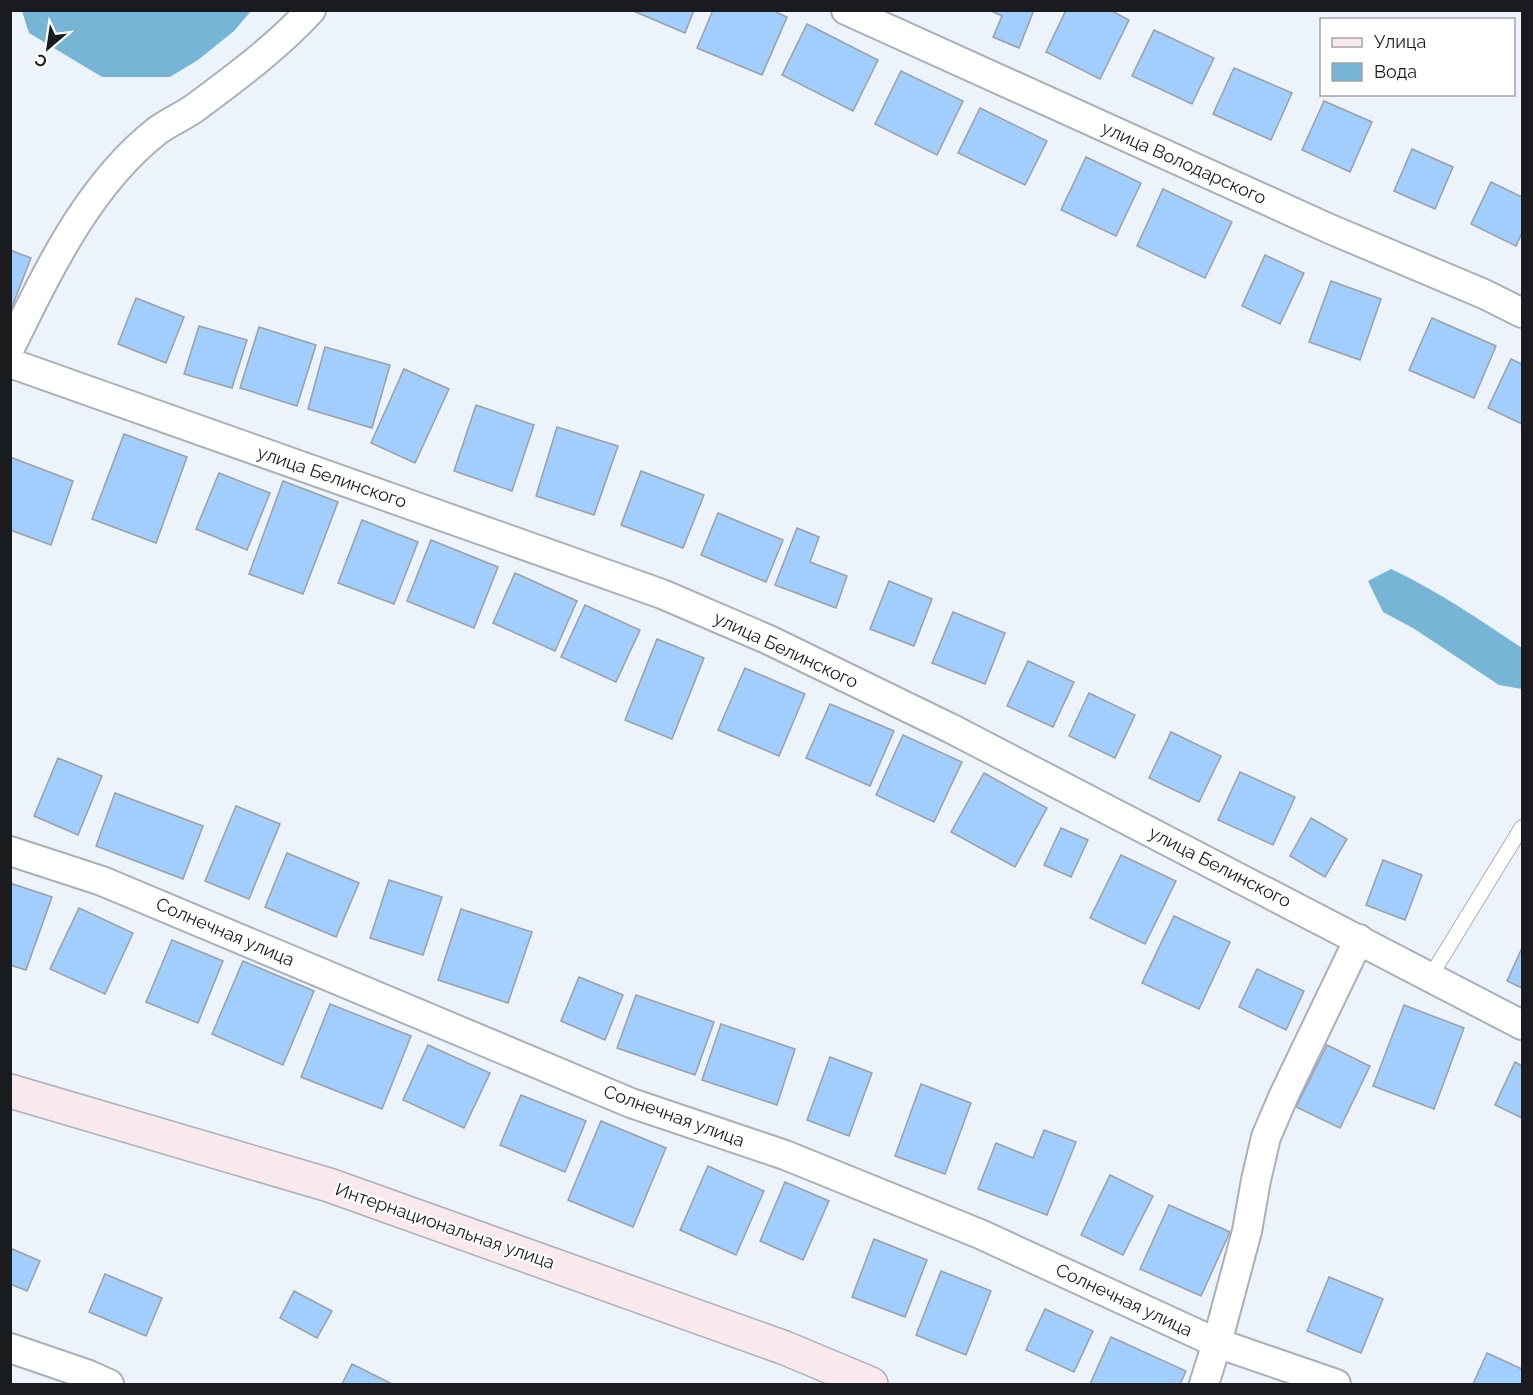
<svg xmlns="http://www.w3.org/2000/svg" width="1533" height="1395" viewBox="0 0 1533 1395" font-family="Raleway,sans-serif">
	<rect width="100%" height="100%" fill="#ecf3fb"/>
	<g fill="#77b5d6">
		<path d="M22,11v-1l229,1 -17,20 -36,29 -28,17h-68l-73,-44z"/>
		<path d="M1391,569c47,22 89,51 131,79v41l-23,-4 -86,-57 -30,-16 -15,-31z"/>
	</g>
	<g fill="#a1cefc" stroke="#9aa0a7" stroke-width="1.5">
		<path d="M631,10h63l-9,23z"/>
		<path d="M713,10h59l15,7 -25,58 -65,-27z"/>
		<path d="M989,10h45l-15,38 -26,-11 9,-21z"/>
		<path d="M1066,10h44l19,10 -29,59 -54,-27z"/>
		<path d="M807,24l71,36 -25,51 -71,-36z"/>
		<path d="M1154,30l60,28 -22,46 -60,-28z"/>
		<path d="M1234,68l58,25 -21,47 -58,-26z"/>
		<path d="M901,71l62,30 -26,54 -62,-31z"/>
		<path d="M1324,101l48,21 -22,50 -48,-22z"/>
		<path d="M980,108l67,33 -22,44 -67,-32z"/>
		<path d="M1412,149l41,18 -18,42 -41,-18z"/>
		<path d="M1086,157l55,26 -25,53 -55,-26z"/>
		<path d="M1491,182l31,15v36l-6,13 -45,-22z"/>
		<path d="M1163,189l69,33 -27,56 -68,-32z"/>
		<path d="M10,250l21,8 -21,54z"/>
		<path d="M1265,255l39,18 -24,51 -38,-18z"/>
		<path d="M1331,281l50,18 -21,61 -51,-18z"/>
		<path d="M136,298l48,19 -18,46 -48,-19z"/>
		<path d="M1432,318l64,28 -22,52 -65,-28z"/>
		<path d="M199,326l48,14 -15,48 -48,-14z"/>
		<path d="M259,327l57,18 -19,61 -57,-18z"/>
		<path d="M325,347l65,18 -18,63 -64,-19z"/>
		<path d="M1511,359l11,5v60l-34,-16z"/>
		<path d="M404,369l45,20 -34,74 -44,-20z"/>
		<path d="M476,405l58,20 -22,66 -58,-20z"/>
		<path d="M557,427l61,19 -24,69 -58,-19z"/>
		<path d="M124,434l63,23 -31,86 -64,-24z"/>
		<path d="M10,457l63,24 -22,64 -41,-15z"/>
		<path d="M641,471l63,24 -21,53 -62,-23z"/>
		<path d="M219,473l51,20 -23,57 -51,-21z"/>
		<path d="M283,481l55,21 -35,92 -54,-20z"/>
		<path d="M718,513l65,27 -17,42 -65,-27z"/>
		<path d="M362,520l56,22 -24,62 -56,-21z"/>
		<path d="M797,528l22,9 -9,25 37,14 -11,32 -61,-23z"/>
		<path d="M431,540l67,27 -24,61 -67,-27z"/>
		<path d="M515,573l62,28 -22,50 -62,-28z"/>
		<path d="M889,581l43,18 -18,47 -44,-17z"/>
		<path d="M585,605l55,25 -24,52 -55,-25z"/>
		<path d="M953,612l52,21 -20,51 -53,-21z"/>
		<path d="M657,639l47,19 -32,81 -47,-19z"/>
		<path d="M1028,661l46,21 -21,45 -46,-21z"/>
		<path d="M745,668l60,26 -26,62 -61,-26z"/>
		<path d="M1089,693l46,22 -20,43 -46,-22z"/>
		<path d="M830,704l64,27 -24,55 -64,-28z"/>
		<path d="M1171,732l50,24 -22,46 -50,-24z"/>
		<path d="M903,735l59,27 -28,60 -58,-27z"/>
		<path d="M58,758l44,18 -24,59 -44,-19z"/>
		<path d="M1240,772l55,25 -22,48 -55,-25z"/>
		<path d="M984,773l63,35 -32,59 -64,-35z"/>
		<path d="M115,793l88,33 -20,53 -87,-33z"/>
		<path d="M236,806l44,18 -31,75 -44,-18z"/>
		<path d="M1311,818l36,21 -22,38 -35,-21z"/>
		<path d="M1061,828l27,12 -17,37 -27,-12z"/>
		<path d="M287,853l72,30 -23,54 -71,-30z"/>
		<path d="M1121,855l55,26 -31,63 -55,-26z"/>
		<path d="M1383,860l39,15 -17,45 -39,-15z"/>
		<path d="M389,880l53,17 -19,58 -53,-17z"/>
		<path d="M10,883l42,14 -26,73 -16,-5z"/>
		<path d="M79,908l54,25 -28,61 -55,-25z"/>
		<path d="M461,909l71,23 -24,71 -70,-23z"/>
		<path d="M1174,916l56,26 -31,67 -57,-26z"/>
		<path d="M172,940l51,21 -25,62 -52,-21z"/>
		<path d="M1522,948v40l-15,-7z"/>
		<path d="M243,961l71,30 -31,74 -71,-31z"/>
		<path d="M1257,969l47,22 -18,39 -47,-23z"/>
		<path d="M579,977l44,18 -18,45 -44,-19z"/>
		<path d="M636,995l78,27 -19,53 -78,-27z"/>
		<path d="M330,1004l81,32 -29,73 -81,-32z"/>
		<path d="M1404,1005l60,23 -30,81 -61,-23z"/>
		<path d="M721,1024l74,25 -18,56 -75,-25z"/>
		<path d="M428,1045l62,28 -26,55 -61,-28z"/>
		<path d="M1327,1045l43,21 -30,62 -44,-21z"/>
		<path d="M830,1057l42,16 -23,63 -42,-16z"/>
		<path d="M1515,1062l7,4v52l-27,-13z"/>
		<path d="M921,1084l50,19 -26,71 -50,-18z"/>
		<path d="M521,1095l65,26 -21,51 -65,-27z"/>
		<path d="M601,1121l65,27 -33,79 -65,-27z"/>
		<path d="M1044,1130l32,12 -29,73 -69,-26 18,-46 37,15z"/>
		<path d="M708,1166l56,25 -28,64 -56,-25z"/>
		<path d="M1110,1175l43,21 -30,59 -42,-20z"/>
		<path d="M785,1182l44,19 -26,59 -43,-19z"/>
		<path d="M1169,1205l61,27 -29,64 -61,-27z"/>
		<path d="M874,1239l53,21 -22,57 -53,-20z"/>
		<path d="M10,1248l30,13 -13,30 -17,-7z"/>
		<path d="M941,1271l50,20 -25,64 -50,-20z"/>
		<path d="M105,1274l57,24 -16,38 -57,-24z"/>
		<path d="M1329,1277l54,22 -22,54 -54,-22z"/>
		<path d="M294,1291l38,20 -15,27 -37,-20z"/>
		<path d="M1045,1309l48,22 -19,41 -48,-22z"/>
		<path d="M1111,1337l75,34 -6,13h-90z"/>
		<path d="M1487,1353l35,16v15h-49z"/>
		<path d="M352,1364l40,20h-50z"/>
	</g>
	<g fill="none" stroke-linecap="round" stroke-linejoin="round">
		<g stroke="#a9b0b7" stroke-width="16">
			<path id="lane" d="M1430,977l92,-150"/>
		</g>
		<g stroke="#a9b0b7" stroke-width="32">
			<g id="street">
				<path d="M846,10l484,219 154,65 38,19"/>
				<path d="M10,348c38,-77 78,-163 147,-217 12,-9 27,-15 39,-24 39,-29 81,-60 115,-97"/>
				<path d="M10,363l652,231 107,46 183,89 570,296"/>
				<path d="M10,851l92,30 529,222 154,52 195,79 237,109 119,41"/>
				<path d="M10,1348l79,27 20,9"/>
				<path d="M1204,1384l13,-41 30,-112 9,-51 10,-43 18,-42 75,-156"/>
			</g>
		</g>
		<g stroke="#a9b0b7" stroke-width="36">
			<path id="secondary" d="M10,1091l319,94 456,163 86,36"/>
		</g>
		<use href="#lane" stroke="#fff" stroke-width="14"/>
		<use href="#street" stroke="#fff" stroke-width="28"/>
		<use href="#secondary" stroke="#fae9ec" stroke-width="33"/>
	</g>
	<g text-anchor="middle" stroke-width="4.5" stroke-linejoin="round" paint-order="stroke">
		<g font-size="18" fill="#191b1e" stroke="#fff">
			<text transform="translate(1184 163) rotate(24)" y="6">улица Володарского</text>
			<text transform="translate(332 477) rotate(19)" y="6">улица Белинского</text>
			<text transform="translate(786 650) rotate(25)" y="6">улица Белинского</text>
			<text transform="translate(1220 867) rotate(27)" y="6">улица Белинского</text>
			<text transform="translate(225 932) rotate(23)" y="6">Солнечная улица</text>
			<text transform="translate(674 1116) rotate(20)" y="6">Солнечная улица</text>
			<text transform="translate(445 1226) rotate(19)" y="6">Интернациональная улица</text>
			<text transform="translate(1124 1300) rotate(25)" y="6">Солнечная улица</text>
		</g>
	</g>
	<rect width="1533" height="1395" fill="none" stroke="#191b1e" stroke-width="24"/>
	<rect x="1320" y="18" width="195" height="78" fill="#ffffff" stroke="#a3a4a5" stroke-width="1.5"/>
	<rect x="1332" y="38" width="30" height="9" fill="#fae9ec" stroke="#a3a4a5" stroke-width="1.5"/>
	<text x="1374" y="48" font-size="18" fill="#191b1e">Улица</text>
	<rect x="1332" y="63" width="30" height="18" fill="#77b5d6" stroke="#a3a4a5" stroke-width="1.5"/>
	<text x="1374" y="78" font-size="18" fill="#191b1e">Вода</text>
	<g transform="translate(48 48) rotate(209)" stroke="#ffffff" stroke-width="4.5" paint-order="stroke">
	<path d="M0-4.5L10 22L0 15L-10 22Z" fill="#191b1e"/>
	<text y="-9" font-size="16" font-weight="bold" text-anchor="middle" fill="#191b1e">С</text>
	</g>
</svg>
